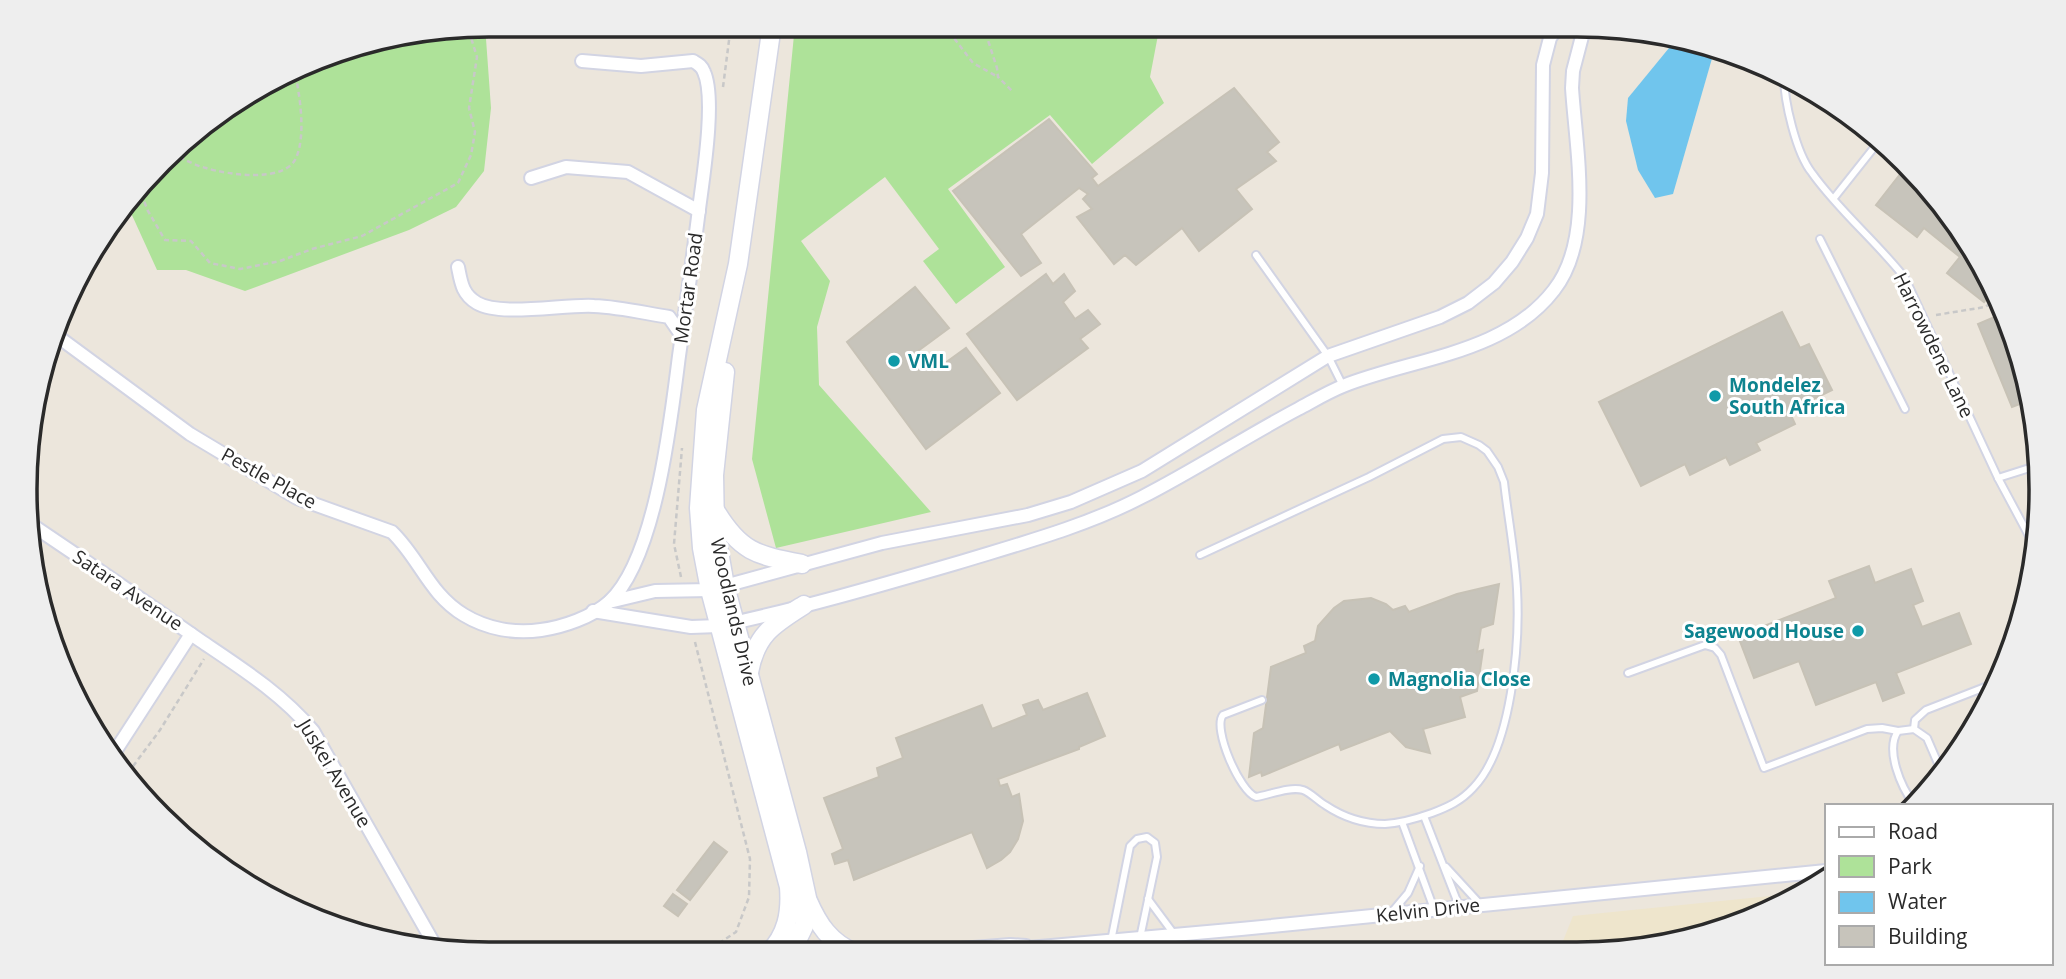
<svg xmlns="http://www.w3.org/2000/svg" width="2066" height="979" viewBox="0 0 2066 979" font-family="'Open Sans',sans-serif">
	<rect width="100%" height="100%" fill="#ece6dc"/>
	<path fill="#eee5cc" d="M1799,893l-44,26 -117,31 -79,1 14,-35z"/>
	<g fill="#aee299">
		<path d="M485,25l6,83 -7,63 -28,36 -47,23 -164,61 -59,-21h-29l-31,-68 14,-19 66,-62 134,-72z"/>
		<path d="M795,25h355l8,10 -8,42 14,26 -72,61 -42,-49 -102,74 57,78 -49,37 -33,-43 16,-12 -54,-72 -84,64 29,40 -13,46 2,58 112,127 -155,36 -24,-89z"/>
	</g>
	<path fill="#70c5ed" d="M1678,37l37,11 -42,146 -18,4 -17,-28 -12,-49 2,-23z"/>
	<g fill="#c7c4bb" stroke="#c7c2b6" stroke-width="2">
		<path d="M1234,88l45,54 -12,10 9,9 -40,28 16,20 -53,42 -17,-23 -46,37 -11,-10 -11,9 -37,-47 15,-8 -9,-10 5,-5 -9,-6 -58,46 20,29 -20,13 -68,-85 96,-72 48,55 -5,4 6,8z"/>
		<path d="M1908,164l55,67 31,58 -10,13 -37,-29 13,-16 -36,-29 -7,9 -41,-32z"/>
		<path d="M1046,274l7,10 11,-10 11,17 -12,11 12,17 13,-9 12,14 -20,15 8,9 -71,52 -50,-66z"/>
		<path d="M915,287l34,41 -31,23 16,20 32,-23 34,45 -74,56 -79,-107z"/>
		<path d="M1782,312l18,36 9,-4 23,46 -43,21 6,13 -39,19 4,7 -30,15 -4,-8 -36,18 -5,-11 -44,22 -42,-84z"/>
		<path d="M2006,312l27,87 -21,8 -34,-83z"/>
		<path d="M1869,566l6,17 36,-14 12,32 -10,4 9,22 37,-14 12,31 -75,29 8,20 -21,8 -7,-19 -60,23 -17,-44 -45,17 -16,-42 98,-38 -7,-17z"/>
		<path d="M1499,584l-6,40 -12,4 -4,24 6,-2 -6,41 -17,6 5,20 -42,12 7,24 -24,-6 -16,-16 -49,19 -2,-6 -77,32 -1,-4 -12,5 5,-44 9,-5 8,-61 35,-14 -2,-7 11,-5 3,-15 16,-18 10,-7 27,-3 15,6 7,6 12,-4 4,6 48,-18z"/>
		<path d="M1087,693l18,43 -26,11v2l-81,30 2,7 7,-2 5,13 7,-3 4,27 -5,18 -8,13 -9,8 -14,8 -15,-36 -118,48 -6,-20 -13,4 -3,-10 11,-5 -19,-51 55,-21 -2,-9 26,-10 -7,-20 86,-33 10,24 35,-14 -4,-10 15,-5 5,10z"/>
		<path d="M714,842l13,10 -37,48 -13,-10z"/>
		<path d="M673,894l14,10 -9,12 -14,-10z"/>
	</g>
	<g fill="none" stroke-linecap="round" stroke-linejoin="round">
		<g stroke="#d2d4e3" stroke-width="10">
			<g id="service">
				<path d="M1784,76c0,25 12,77 28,97 27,38 64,68 93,105l93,200 38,71"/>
				<path d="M1834,198l46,-58"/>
				<path d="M1820,239l85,170"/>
				<path d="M1256,255l72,101 15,30"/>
				<path d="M1998,478l41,-13"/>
				<path d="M1200,555l169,-78 74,-38 18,-2 18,8 8,6 11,16 6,15c4,36 11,71 13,107 3,54 -5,159 -44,199 -12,13 -25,19 -41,25 -14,5 -31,10 -47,11 -21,0 -42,-7 -60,-19 -7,-4 -14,-12 -22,-15 -13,-4 -34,5 -47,7 -16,-5 -44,-69 -33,-82l39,-15"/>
				<path d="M1628,673l77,-28 10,3 6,7 43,113 103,-39 15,-1 16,3"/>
				<path d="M1914,729l1,-9 11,-10 72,-28"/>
				<path d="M1914,804c-13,-17 -29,-54 -16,-73l16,-2 13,9 16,37"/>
				<path d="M1424,816l35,90"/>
				<path d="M1402,822l32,87"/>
				<path d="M1446,867l34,37"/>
				<path d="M1148,899l26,35"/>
				<path d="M1392,912l16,-19 12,-27"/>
				<path d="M1111,941l19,-95 7,-7 10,-2 8,6 2,14 -17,81"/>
			</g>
		</g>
		<g stroke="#d2d4e3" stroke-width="16">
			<g id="minor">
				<path d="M531,178l35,-11 62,5 71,39"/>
				<path d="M458,267c3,15 4,27 19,36 24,14 88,1 117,3 25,1 50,7 75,11l13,19"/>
				<path d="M57,336l133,98 107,64 95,34c28,27 37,62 72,83 23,14 51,19 77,15 22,-3 51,-13 68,-28 47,-43 62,-184 70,-246 7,-49 14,-98 20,-147 4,-31 17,-111 5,-137 -2,-6 -6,-8 -11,-11l-52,5 -59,-5"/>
				<path d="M29,523c58,39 115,78 172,118 40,27 81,53 112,90l124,218"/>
				<path d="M609,602l46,-11 55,-1 172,-47 146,-28 43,-13 71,-31 186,-115 112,-39 28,-14 26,-20 18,-21 15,-24 10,-24 5,-41 1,-108 7,-27 9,-13"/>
				<path d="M593,611l98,16 28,-1c80,-17 159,-40 238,-63 62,-19 127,-36 185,-66 53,-27 103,-60 156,-88 15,-8 30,-17 45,-23 70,-28 162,-32 211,-96 40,-51 22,-140 18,-202l1,-17 12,-46"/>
				<path d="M114,753l77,-119"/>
				<path d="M912,953l98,-8 16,1"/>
				<path d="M1014,953l15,-5 212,-19 585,-58"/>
			</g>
		</g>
		<g stroke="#d2d4e3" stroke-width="21">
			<g id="secondary">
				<path d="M725,372l-11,103 1,54 10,57 72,266 10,46 -3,28 -13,27"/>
				<path d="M715,510c25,42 41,45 87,54"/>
				<path d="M749,672c7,-38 25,-48 55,-67"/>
				<path d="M808,901c10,23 22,42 47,52"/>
				<path d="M768,954c19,-19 23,-41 21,-67l-79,-297 -8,-42 -3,-40 7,-98 32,-146 34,-239"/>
			</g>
		</g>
		<g stroke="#c8c8c8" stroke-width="2.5" stroke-dasharray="5 3.5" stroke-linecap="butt">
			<path d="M944,25l29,38 25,14"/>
			<path d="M983,25l14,43 1,9 15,15"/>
			<path d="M723,87l8,-62"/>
			<path d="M172,153c11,6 22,12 34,15 22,7 79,15 90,-10 10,-22 4,-62 -1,-85"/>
			<path d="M138,186l10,25 17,29 26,1 19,22 30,6 40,-8 32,-12 50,-13 96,-53 13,-28 4,-23 -6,-24 8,-51 -9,-29"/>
			<path d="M1936,315l49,-8 14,-9"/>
			<path d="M681,577l-7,-33 8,-96"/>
			<path d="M695,642l55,217 -1,38 -13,35 -33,22"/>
			<path d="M128,773l32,-43 44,-71"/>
		</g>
		<use href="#service" stroke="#fff" stroke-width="6"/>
		<use href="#minor" stroke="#fff" stroke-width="12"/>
		<use href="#secondary" stroke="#fff" stroke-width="18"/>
	</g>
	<g fill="#0f9aa8" stroke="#fff" stroke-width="2.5">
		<circle cx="894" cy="361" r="7"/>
		<circle cx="1715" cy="396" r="7"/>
		<circle cx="1858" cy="631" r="7"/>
		<circle cx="1374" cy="679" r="7"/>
	</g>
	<g text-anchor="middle" stroke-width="6" stroke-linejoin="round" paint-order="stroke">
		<g font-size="19" fill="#2a2a2a" stroke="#fff">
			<text transform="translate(688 288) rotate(-82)" y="7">Mortar Road</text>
			<text transform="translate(1934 345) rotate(64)" y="7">Harrowdene Lane</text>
			<text transform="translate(269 478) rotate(29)" y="7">Pestle Place</text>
			<text transform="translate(128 590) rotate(34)" y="7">Satara Avenue</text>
			<text transform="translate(734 612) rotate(77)" y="7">Woodlands Drive</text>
			<text transform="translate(335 773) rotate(59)" y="7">Juskei Avenue</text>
			<text transform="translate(1428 910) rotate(-6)" y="7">Kelvin Drive</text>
		</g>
		<g font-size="19" font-weight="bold" fill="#0d838f" stroke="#fff" text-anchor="start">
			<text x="908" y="368">VML</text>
			<text x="1729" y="392">Mondelez<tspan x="1729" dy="22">South Africa</tspan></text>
			<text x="1844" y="638" text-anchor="end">Sagewood House</text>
			<text x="1388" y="686">Magnolia Close</text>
		</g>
	</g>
	<path d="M0 0H2066V979H0ZM489 37H1577A452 452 0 0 1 2029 489V490A452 452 0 0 1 1577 942H489A452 452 0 0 1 37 490V489A452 452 0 0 1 489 37Z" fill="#eee" fill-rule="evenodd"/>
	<path fill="none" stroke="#2a2a2a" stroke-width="3.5" d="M489 37H1577A452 452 0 0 1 2029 489V490A452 452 0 0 1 1577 942H489A452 452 0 0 1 37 490V489A452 452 0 0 1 489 37Z"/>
	<rect x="1825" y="804" width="228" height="161" fill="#ffffff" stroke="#aaaaaa" stroke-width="2"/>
	<rect x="1839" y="827" width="35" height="10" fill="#ffffff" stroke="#aaaaaa" stroke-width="2"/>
	<text x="1888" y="839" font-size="21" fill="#2a2a2a">Road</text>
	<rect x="1839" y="856" width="35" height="21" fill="#aee299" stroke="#aaaaaa" stroke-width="2"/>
	<text x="1888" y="874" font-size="21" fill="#2a2a2a">Park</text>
	<rect x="1839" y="892" width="35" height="21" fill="#70c5ed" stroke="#aaaaaa" stroke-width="2"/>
	<text x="1888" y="909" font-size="21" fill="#2a2a2a">Water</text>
	<rect x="1839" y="926" width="35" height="21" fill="#c7c4bb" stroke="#aaaaaa" stroke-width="2"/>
	<text x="1888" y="944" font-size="21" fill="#2a2a2a">Building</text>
</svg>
